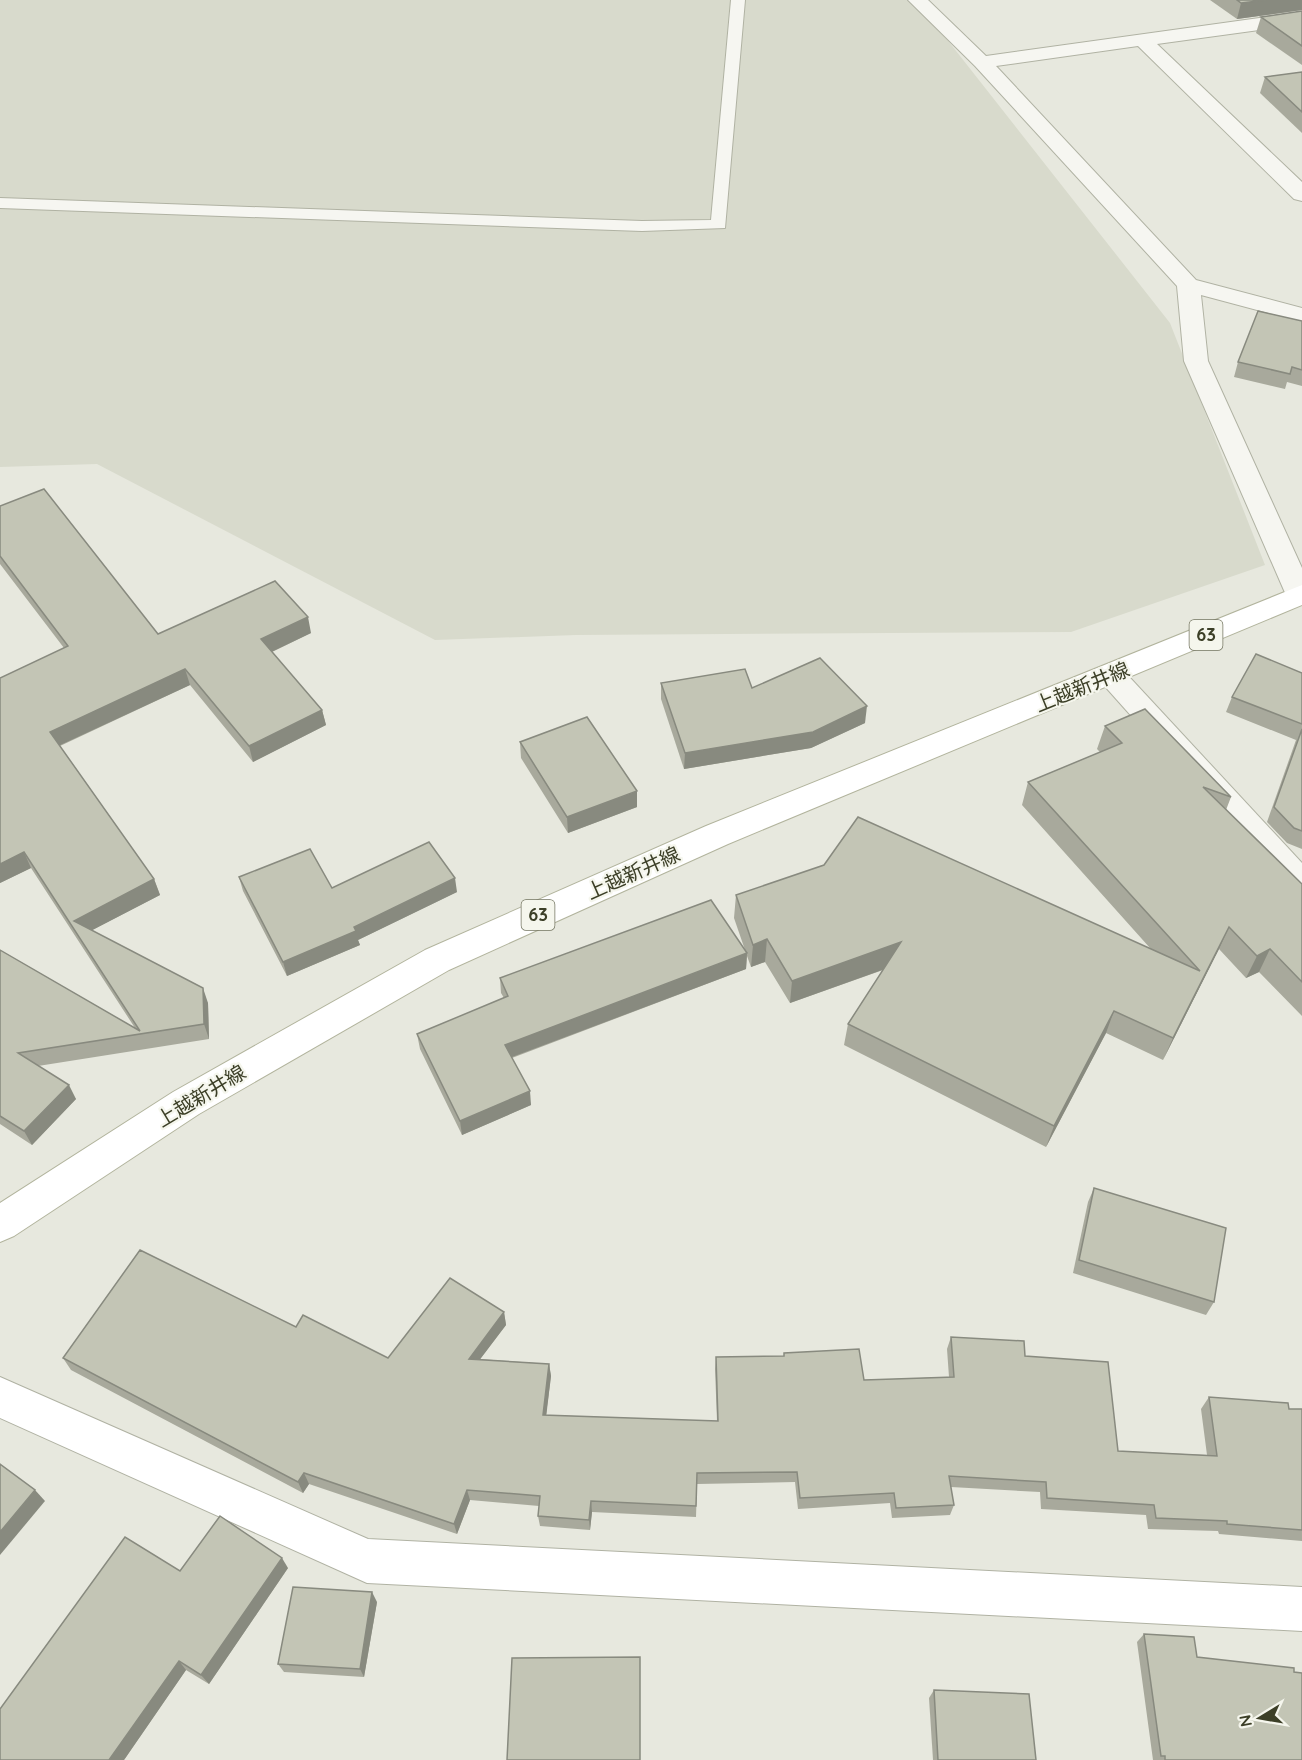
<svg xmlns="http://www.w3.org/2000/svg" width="1302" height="1760" viewBox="0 0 1302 1760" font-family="Quicksand,'Noto Sans JP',sans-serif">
	<rect width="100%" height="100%" fill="#e7e8de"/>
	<path fill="#d8dacc" d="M0,0h916l254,323 95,242 -194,67 -495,3 -141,5 -338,-176 -97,3z"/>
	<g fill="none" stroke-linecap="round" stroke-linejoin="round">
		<g stroke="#b0b2a3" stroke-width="2">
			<path id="lane" d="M731,0h14l-20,228 -83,3 -642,-23v-10l642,23 69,-1z"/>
		</g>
		<g stroke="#b0b2a3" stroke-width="2">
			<g id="street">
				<path d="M908,0h20l58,56 316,-44v12l-145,20 145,138v19l-8,-2 -156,-153 -142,20 200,214 106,28v14l-101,-27 7,66 94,207v36l-12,-2 -4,-7 -102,-234 -7,-75 -202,-220z"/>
				<path d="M1111,665l10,3 181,195v35l-12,-4 -189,-212 -5,-7 5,-7z"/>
			</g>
		</g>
		<g stroke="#b0b2a3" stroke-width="2">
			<path id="secondary" d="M0,1377l368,162 934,48v44l-935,-48 -367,-165z"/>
		</g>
		<g stroke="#b2b49d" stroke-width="2">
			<path id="primary" d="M1302,585v20l-574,239 -279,126 -250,144 -185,122 -14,6v-39l173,-111 252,-142 281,-124z"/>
		</g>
		<use href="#lane" fill="#f6f6f1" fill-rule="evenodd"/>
		<use href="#street" fill="#f6f6f1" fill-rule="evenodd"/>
		<use href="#secondary" fill="#fff" fill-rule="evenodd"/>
		<use href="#primary" fill="#fff" fill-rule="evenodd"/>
	</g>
	<g fill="#a8a99c">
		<path d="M1210,0h92v10l-65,9z"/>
		<path d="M1302,11v54l-46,-32 5,-16z"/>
		<path d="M1302,72v61l-42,-40 5,-16z"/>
		<path d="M1302,321v65l-15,-4 -2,7 -51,-12 4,-15z"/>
		<path d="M0,506l158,128 153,-1 -39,19 50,58 4,15 -73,37 -63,-77 -130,61 94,133 6,16 -68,35 116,73 1,36 -171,27 38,33 -44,46 -32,-21v-174l135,78 -104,-160 -31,15v-205l64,-30 -64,-84z"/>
		<path d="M1302,673v176l-15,-6 -20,-21 29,-82 -70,-28 6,-15z"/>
		<path d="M661,683l91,5 113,35 -54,25 -127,21 -23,-70z"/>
		<path d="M1105,726l126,71 -5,13 76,74v132l-43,-44 -13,6 -27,-29 -56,111 -57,-27 -60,114 -202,-102 4,-21 35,-54 -93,33 -25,-41 -14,5 -4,-11 -1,13 -234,89 19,47 -69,30 -42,-86 -3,-15 87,-36 -3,-5 -1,-15 245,-28 -11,-32 2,-23 414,53 -128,-143 6,-23 72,-30 -3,-3z"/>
		<path d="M520,742l117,65 -69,26 -47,-75z"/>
		<path d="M239,877l93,11 125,4 -99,48 2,5 -73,31 -44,-85z"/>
		<path d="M1094,1188l120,114 -8,13 -133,-42 15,-71z"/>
		<path d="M504,1312l2,13 -26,34 69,5 2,12 -5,39 171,6 -2,-52 1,-12 68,-1v-3l80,27 85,-3 -2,-28 4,-12 74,19 93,95 89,4 -6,-46 8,-12 80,12h13v132l-83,-7 -1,-3 -70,-2 -2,-14 -105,-6 -1,-17 -89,-5 3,18 -4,10 -58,3 -2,-15 -92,6 -3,-27 -98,2 -1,33 -104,-5 -2,18 -50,-4 -2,-10 1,-10 -69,-6 -13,34 -148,-50 -6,9 -232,-123 -8,-12 233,-31 92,31z"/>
		<path d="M288,1568l-79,116 -23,-14 -62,90 56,-189z"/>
		<path d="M377,1602l-13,75 -80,-5 -6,-8z"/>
		<path d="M1144,1634l53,23 97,15 8,88h-149l-16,-118z"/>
		<path d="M934,1690l102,70h-103l-4,-62z"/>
	</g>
	<g fill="#888a7f">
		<path d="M1266,0h36v10l-65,9 4,-16z"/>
		<path d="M308,617l3,16 -46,22 -4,-16z"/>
		<path d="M185,669l5,16 -134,62 -6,-15z"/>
		<path d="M867,706l-2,17 -54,25 -127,21 1,-16z"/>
		<path d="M322,710l4,15 -73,37 -4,-16z"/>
		<path d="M637,791v16l-69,26 -1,-16z"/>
		<path d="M24,852l7,16 -31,15v-19z"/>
		<path d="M455,878l2,14 -99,48 2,5 -73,31 -4,-14z"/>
		<path d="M154,879l6,16 -79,41 -7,-15z"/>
		<path d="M1229,927l-10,22 -56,111 10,-22z"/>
		<path d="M767,939l-2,23 -14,5 2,-22z"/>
		<path d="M901,942l-5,23 -106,38 2,-22z"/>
		<path d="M1270,949l-11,23 -13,6 11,-22z"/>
		<path d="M747,953l-1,16 -239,90 -2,-14z"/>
		<path d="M203,988l5,15 1,36 -5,-15z"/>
		<path d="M1114,1011l-8,22 -60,114 8,-21z"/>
		<path d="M69,1085l7,14 -44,46 -8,-14z"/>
		<path d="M530,1091l1,14 -69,30 -2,-14z"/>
		<path d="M504,1312l2,13 -34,45 -3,-11z"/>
		<path d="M549,1364l2,12 -6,50 -2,-11z"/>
		<path d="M304,1473l5,11 -6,9 -5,-11z"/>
		<path d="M35,1490l10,11 -45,54v-23z"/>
		<path d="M467,1490l3,10 -13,34 -3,-10z"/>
		<path d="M591,1501l1,11 -2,18 -1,-10z"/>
		<path d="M282,1558l6,10 -79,116 -8,-9z"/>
		<path d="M372,1592l5,10 -13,75 -4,-8z"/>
		<path d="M179,1661l7,9 -62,90h-15z"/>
	</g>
	<g fill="#c3c5b5" stroke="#888a7f" stroke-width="1.5">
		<path d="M1237,0h29l-25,3z"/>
		<path d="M1302,11v35l-41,-29z"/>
		<path d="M1302,72v40l-37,-35z"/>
		<path d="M1258,311l44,10v49l-10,-3 -2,7 -52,-12z"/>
		<path d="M44,489l114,145 117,-53 33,36 -47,22 61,71 -73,36 -64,-77 -135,63 104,147 -80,42 129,67 1,36 -186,29 51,32 -45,46 -24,-15v-166l140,81 -116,-179 -24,12v-186l68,-32 -68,-90v-50z"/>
		<path d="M1256,654l46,19v51l-70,-27z"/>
		<path d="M820,658l47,48 -54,26 -128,21 -24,-70 84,-14 7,19z"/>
		<path d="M1145,709l86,88 -28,-10 99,97v98l-32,-33 -13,7 -28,-29 -56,111 -59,-27 -60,115 -206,-102 53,-82 -109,39 -25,-42 -14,6 -17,-50 88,-30 34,-48 342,154 -172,-189 94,-39 -17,-17z"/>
		<path d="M587,717l50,74 -70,26 -47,-75z"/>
		<path d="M1302,729v102l-8,-3 -20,-21z"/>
		<path d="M429,842l26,36 -101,49 2,4 -73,31 -44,-85 71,-28 22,39z"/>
		<path d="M711,900l36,53 -242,92 25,46 -70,30 -43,-87 91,-38 -8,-18z"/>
		<path d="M1094,1188l132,40 -12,74 -135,-42z"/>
		<path d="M140,1250l156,77 7,-12 85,43 62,-80 54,34 -35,47 80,5 -6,51 175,6 -2,-64 68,-1v-3l75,-4 5,31 90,-3 -3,-40 73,4 1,15 83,6 10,89 99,5 -8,-59 79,6 1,6h13v121l-75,-6v-3l-71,-3 -2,-13 -107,-7 -1,-16 -97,-6 5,29 -58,3 -2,-15 -94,5 -3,-26 -100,1 -1,33 -105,-5 -2,19 -51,-4 2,-20 -73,-6 -13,34 -150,-51 -6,9 -235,-124z"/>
		<path d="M0,1464l35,26 -35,42z"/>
		<path d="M220,1516l62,42 -81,117 -22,-14 -70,99h-109v-51l125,-172 55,34z"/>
		<path d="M293,1587l79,5 -12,77 -82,-5z"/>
		<path d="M1144,1634l50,3 3,20 97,11v4l8,1v87h-137v-4h-4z"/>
		<path d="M640,1657v103h-133l5,-102z"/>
		<path d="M934,1690l95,4 7,66h-98z"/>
	</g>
	<g text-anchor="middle" stroke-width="4.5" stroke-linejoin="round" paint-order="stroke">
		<g fill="#f5f6ed" stroke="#747662" stroke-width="1.5">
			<rect x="1189.5" y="620" width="33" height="30" rx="4.5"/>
			<rect x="521.5" y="900" width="33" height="30" rx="4.5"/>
		</g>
		<g font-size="18" font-weight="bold" fill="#3c3f27">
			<text x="1206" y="641">63</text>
			<text x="538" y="921">63</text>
		</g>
		<g font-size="20" fill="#3c3f27" stroke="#f5f6ed">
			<text transform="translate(1082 687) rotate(-22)" y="7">上越新井線</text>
			<text transform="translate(633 873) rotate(-24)" y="7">上越新井線</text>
			<text transform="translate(201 1096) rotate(-31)" y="7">上越新井線</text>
		</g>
	</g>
	<g transform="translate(1260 1718) rotate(259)" stroke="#f5f6ed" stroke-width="4.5" paint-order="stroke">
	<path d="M0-4.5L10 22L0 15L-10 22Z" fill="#3c3f27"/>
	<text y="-9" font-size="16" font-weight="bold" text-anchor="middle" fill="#3c3f27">N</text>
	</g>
</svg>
